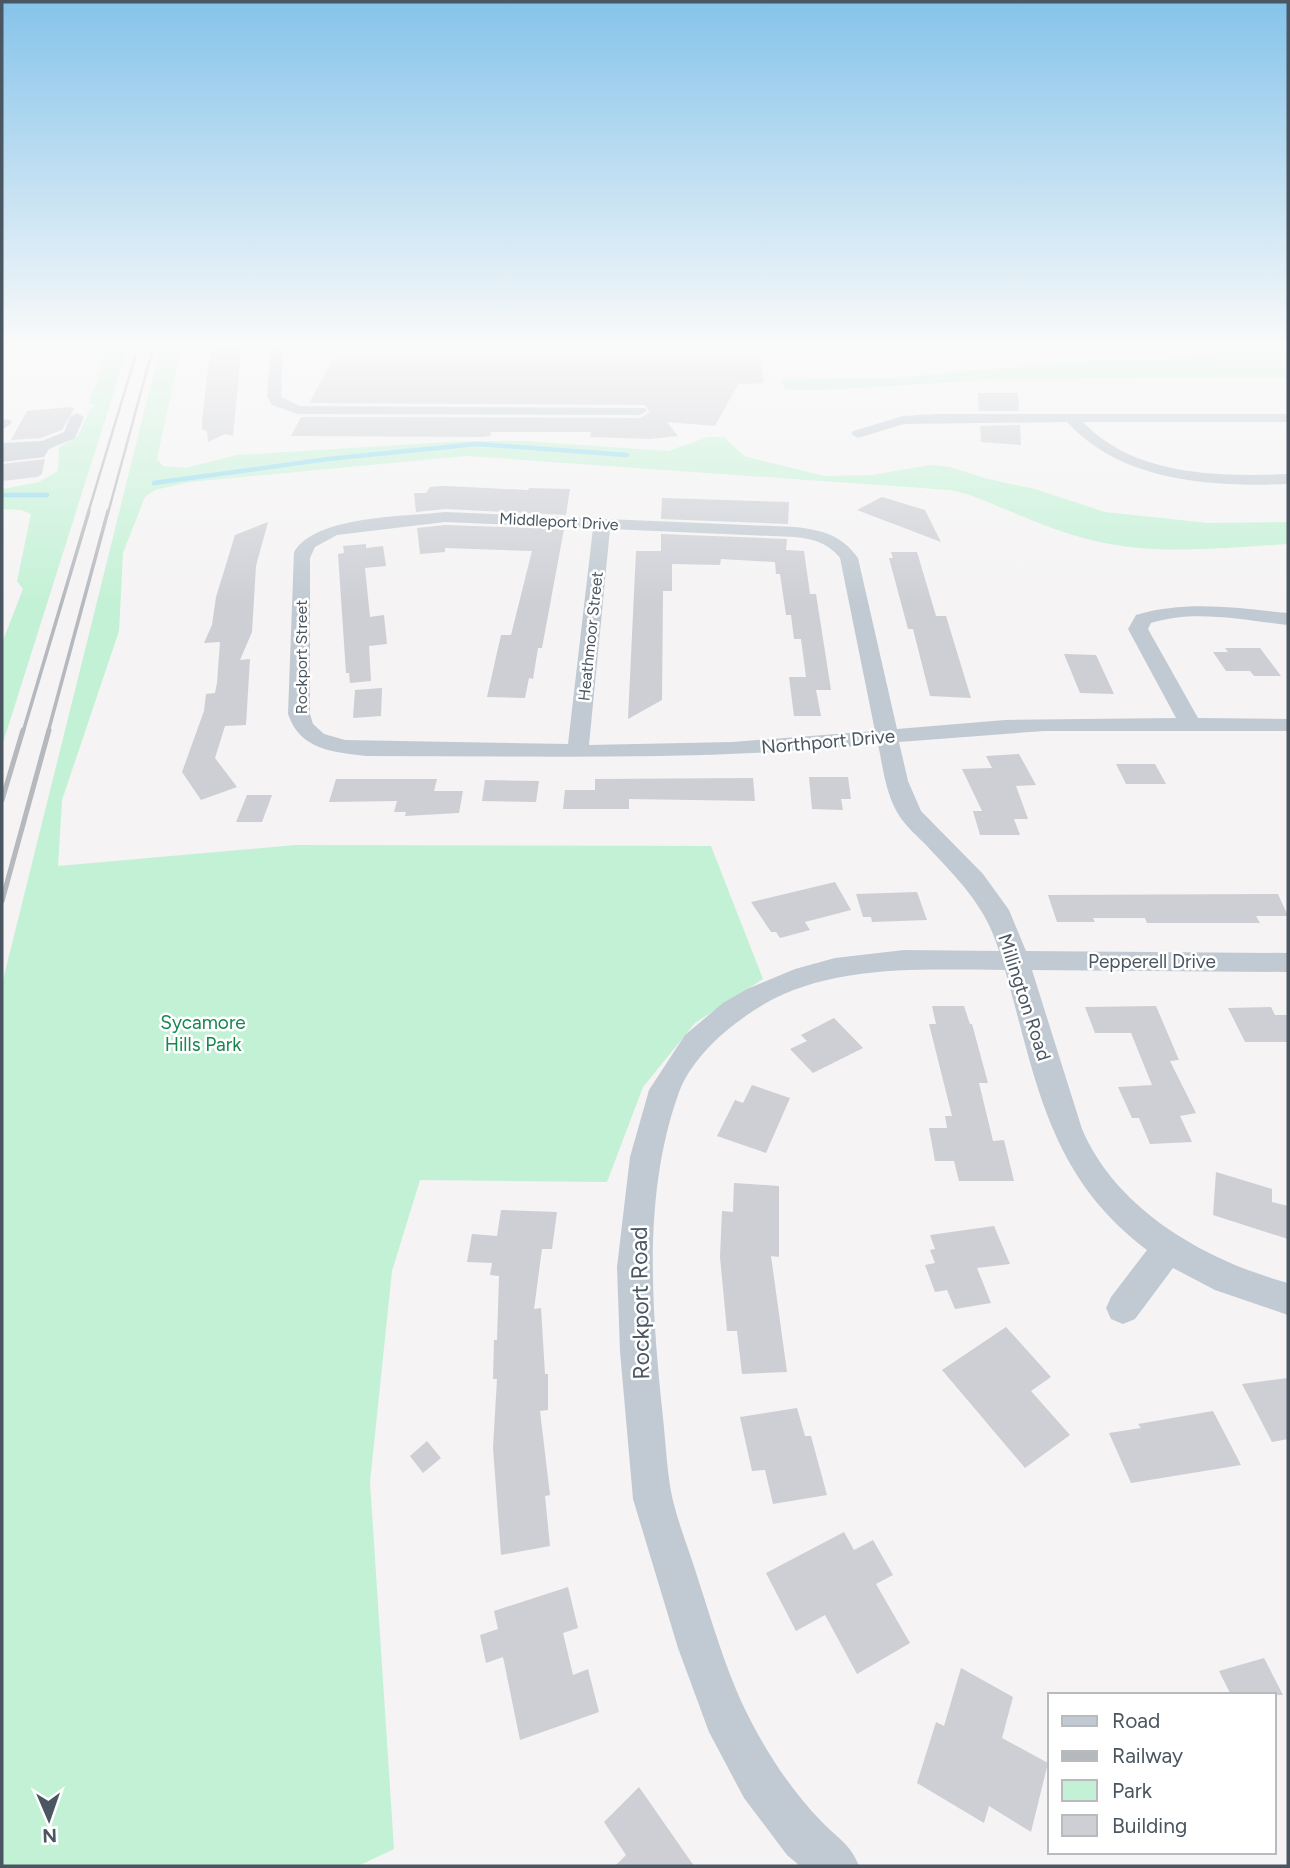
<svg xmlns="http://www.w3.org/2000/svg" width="1290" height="1868" viewBox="0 0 1290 1868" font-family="Figtree,sans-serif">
	<rect width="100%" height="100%" fill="#f5f3f3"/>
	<g fill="#c3f1d5">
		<path d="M105,344h24l-127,402v-103l21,-54 -6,-8 14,-67 -10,-4 -19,-1v-20l37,-7 19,-11 1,-24 19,-11 12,-26 5,-5 -6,-3 11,-30z"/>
		<path d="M161,344h21l-25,115 6,7 22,2 52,-13 228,-14h60l143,10 40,-14h16l20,19 80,20 48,-1 59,-10 19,2 38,12 47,10 70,23 103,11 80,-1v22c-65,4 -134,12 -197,-4 -41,-10 -82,-30 -121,-45l-20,-5 -484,-34 -276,26 -35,8 -10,7 -22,56 -4,78 -57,169 -4,66 237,-21 416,1 52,133 -68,44 -52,64 -36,95 -187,-2 -28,91 -22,211 24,367 -36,17h-356v-882z"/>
		<path d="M1279,344h9v34l-285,1 -176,11h-42l-4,-11 109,-1 202,-18 88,-2z"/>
	</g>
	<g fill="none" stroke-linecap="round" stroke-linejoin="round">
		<g stroke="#90daee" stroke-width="4.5">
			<path d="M154,483l174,-24 149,-15 150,11"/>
			<path d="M2,495h45"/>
		</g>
	</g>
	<g fill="#cdcfd5">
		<path d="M211,344h31l-9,92 -8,-2 -17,8 -1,-11 -5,-1v-9z"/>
		<path d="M333,359h427l4,24 -26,1 -23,42 -48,-4 11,14 -28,3 -60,-2 1,-5h-100l-1,4 -10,1 -189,-1 10,-19 339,1 10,-6 -5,-7 -336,-2z"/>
		<path d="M978,393h40l1,18h-40z"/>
		<path d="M71,407l3,1 -2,5 -10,17 -21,8 -30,2 16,-29z"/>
		<path d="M1020,425l1,20 -40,-3 -1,-16z"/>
		<path d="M45,459l-3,15 -5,3 -35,4v-17z"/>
		<path d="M445,486l83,4 1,-2 41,1 -4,26 -121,-6 -29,3 -2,-19h12l4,-6z"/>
		<path d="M882,497l43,13 16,32 -84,-32z"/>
		<path d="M662,498l127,4 -1,22 -127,-5z"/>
		<path d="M268,522l-12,44 -4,66 -12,28 10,-1 -4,66 -21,1 -10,32 22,29 -36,13 -19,-28 22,-61 2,-17 9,-1 2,-10 3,-41 -16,1 8,-18 4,-28 19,-62z"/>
		<path d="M445,525l119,4 -22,119h-4l-5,31 -4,-1 -4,20 -38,-1 14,-62h10l21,-84 -87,-3v4l-25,2 -3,-26z"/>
		<path d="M661,534l126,5 -1,11 18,1 6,43h6l15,96h-15l5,26h-27l-5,-39h17l-5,-38h-7l-3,-24h-5l-6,-41h-4l-1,-12 -54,-3 -1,6 -48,-1v27h-9l-1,109 -34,19 8,-168h25z"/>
		<path d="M366,544v4l17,-2 3,20 -21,2 5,49 14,-2 3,29 -18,2 2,35 -21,2 -1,-10h-3l-8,-119 6,-1 -1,-7z"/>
		<path d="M891,552h26l19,64h10l25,82 -41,-2 -17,-67h-5l-19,-71h4z"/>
		<path d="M1225,648h35l21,28h-27l-4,-5h-24l-13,-19h15z"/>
		<path d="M1064,654l32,1 18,39 -34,-1z"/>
		<path d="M382,688l-1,28 -28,2 2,-28z"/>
		<path d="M1019,754l17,31 -20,1 12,33h-14l6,16h-40l-7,-24h9l-20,-42 30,-1 -6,-12z"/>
		<path d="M1116,764h39l11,20h-40z"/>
		<path d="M809,777h39l3,22h-10l2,11 -31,-1z"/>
		<path d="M753,778l2,23 -126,-2v10h-66l2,-19h30v-11z"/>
		<path d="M336,779h101l-3,12h29l-4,22 -54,3 1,-4h-12l3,-11 -68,1z"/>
		<path d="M485,780l54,1 -3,21 -54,-1z"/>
		<path d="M247,795h25l-10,27h-26z"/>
		<path d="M835,882l16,28 -46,12 5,8 -30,8 -4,-6h-5l-20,-30z"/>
		<path d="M917,892l10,28 -55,2 -1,-5h-8l-7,-23z"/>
		<path d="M1278,894l10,22h-32l4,7h-113l-2,-5h-52l2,4h-38l-9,-27z"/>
		<path d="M932,1006h32l6,18h2l16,59h-9l14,58 11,-1 10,41h-55l-5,-20h-19l-6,-33h18l-2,-12h7l-23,-92h7z"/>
		<path d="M1156,1006l23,54 -9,1 26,52 -16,3 12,26 -42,2 -11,-26h-7l-14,-31 34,-2 -21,-52h-36l-10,-26z"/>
		<path d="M1271,1007l4,8h13v27h-43l-17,-34z"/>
		<path d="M834,1018l29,30 -50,25 -23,-24 17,-8 -6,-6z"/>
		<path d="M752,1085l38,13 -24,55 -49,-17 18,-36 8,3z"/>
		<path d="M1216,1172l56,17v13l16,4v33l-75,-24z"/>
		<path d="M734,1183l45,3v71l-8,-1 16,116 -45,2 -5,-43h-10l-7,-74 2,-46 11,1z"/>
		<path d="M501,1210l56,2 -5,37h-10l-8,60 7,-1 4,66h3v36l-8,1 10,84 -5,1 5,50 -49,9 -8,-107 4,-69h-4l1,-39h3l2,-64 -9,-1 2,-12 -25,-1 5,-28 25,2z"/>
		<path d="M994,1226l16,38 -33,4 14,35 -36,6 -8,-19 -12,2 -10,-27 10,-2 -5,-13 5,-1 -5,-14z"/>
		<path d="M1006,1327l45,50 -20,14 39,44 -45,33 -83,-98z"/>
		<path d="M1288,1378v61l-16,3 -30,-58z"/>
		<path d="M797,1408l8,28h6l16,59 -54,9 -8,-34 -13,1 -12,-54z"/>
		<path d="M1213,1411l28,54 -110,18 -22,-50 32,-5 -3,-4z"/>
		<path d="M427,1441l14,17 -18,15 -13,-17z"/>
		<path d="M844,1532l10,18 19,-10 20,35 -17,9 34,59 -53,31 -32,-59 -29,16 -30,-58z"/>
		<path d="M568,1587l10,41 -15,5 10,42 15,-6 11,43 -79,28 -17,-83 -17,6 -6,-28 18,-6 -4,-18z"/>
		<path d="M1264,1658l19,37h-52l-12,-24z"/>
		<path d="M961,1668l52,29 -11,41 46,25 -17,69 -42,-26 -5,17 -67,-40 19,-61 8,4z"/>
		<path d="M639,1787l55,79h-79l11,-11 -22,-33z"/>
	</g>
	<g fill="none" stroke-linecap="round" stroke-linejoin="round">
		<g fill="#c1cad2" fill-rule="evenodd">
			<path d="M271,344h693l-6,4 -50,3h-625l-2,46 19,9 345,2 2,3 -7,4 -342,-1 -26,-9 -5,-8z"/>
			<path d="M77,413l7,4 -9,21 -26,11 -5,8 -42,5v-10l31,-3 -31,3v-9l40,-2 22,-9 6,-15z"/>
			<path d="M936,414h352v8h-205c51,54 136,55 205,52v10c-77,3 -166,-2 -221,-62l-163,2 -46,14 -7,-4 2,-3 50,-15z"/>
			<path d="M2,419l8,1 2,3 -10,7z"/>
			<path d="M445,512l350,15c27,3 47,8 63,31l39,171 108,-9 171,-2 -48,-89 8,-14c51,-15 100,-7 152,-2v12c-45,-5 -93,-16 -137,-2l-3,6 50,89 90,1v12h-244l-145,11 9,39 13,30 62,63 26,36 17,41 262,2v19l-256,-2 50,159c35,82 125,132 206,154v32l-73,-25 -42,-22 -38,51 -12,5 -12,-5 -5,-11 5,-11 36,-47c-99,-75 -110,-168 -142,-280 -88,0 -188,-8 -262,48 -26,18 -55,47 -65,77 -36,102 -26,217 -15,323 3,27 4,57 10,83 7,28 18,54 26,81 13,40 25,81 42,119 20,43 47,86 80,120 16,17 29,22 38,45h-59l-13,-11 -43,-57 -35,-66 -31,-84 -45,-149 -13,-148 -3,-84 13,-110 19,-67 36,-55 38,-32 24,-14 48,-20 40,-11 69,-8 95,1c-13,-45 -42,-73 -73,-106 -9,-9 -19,-18 -26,-28 -14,-21 -17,-49 -22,-73 -171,17 -341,12 -512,12 -33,-4 -66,-6 -78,-42l6,-162c23,-37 110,-35 151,-40zM445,522l148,6 -25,216 -223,-4 -21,-6 -11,-10 -3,-10v-156l5,-11 22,-12zM610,529l185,8c19,2 33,6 45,21l35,173 -143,11 -143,3z"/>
		</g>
		<g stroke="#b5b8bd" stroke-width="2.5">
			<path d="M88,513l51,-169"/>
			<path d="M108,513l46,-169"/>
		</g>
		<g stroke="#b5b8bd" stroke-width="3.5">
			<path d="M23,732l66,-221"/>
			<path d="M48,732l60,-221"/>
		</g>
		<g stroke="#b5b8bd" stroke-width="5">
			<path d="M2,800l21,-70"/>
			<path d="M2,901l47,-171"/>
		</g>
	</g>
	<linearGradient id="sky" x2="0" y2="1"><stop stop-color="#85c3ea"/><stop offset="0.57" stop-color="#fafafa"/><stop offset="1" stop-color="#fafafa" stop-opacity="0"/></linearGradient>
	<rect width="1290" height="605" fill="url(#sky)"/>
	<g text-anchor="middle" stroke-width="5" stroke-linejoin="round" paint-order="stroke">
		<g font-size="16" fill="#4a5661" stroke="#fff">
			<text transform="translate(559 521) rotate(3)" y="6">Middleport Drive</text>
			<text transform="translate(590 636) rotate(-84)" y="6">Heathmoor Street</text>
			<text transform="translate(301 657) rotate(-90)" y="6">Rockport Street</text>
		</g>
		<g font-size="19" fill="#4a5661" stroke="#fff">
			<text transform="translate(828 741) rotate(-5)" y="7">Northport Drive</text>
			<text x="1152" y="968">Pepperell Drive</text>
			<text transform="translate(1025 997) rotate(72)" y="7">Millington Road</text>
		</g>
		<g font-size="19" fill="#17864f" stroke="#fff">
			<text x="203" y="1029">Sycamore<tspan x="203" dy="22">Hills Park</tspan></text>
		</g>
		<g font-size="23" fill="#4a5661" stroke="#fff">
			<text transform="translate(640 1303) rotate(-91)" y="8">Rockport Road</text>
		</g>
	</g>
	<rect width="1290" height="1868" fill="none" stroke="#4a5661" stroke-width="7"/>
	<rect x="1048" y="1693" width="228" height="161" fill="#ffffff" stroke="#b7bbc0" stroke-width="2"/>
	<rect x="1062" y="1716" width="35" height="10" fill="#c1cad2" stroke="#b7bbc0" stroke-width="2"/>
	<text x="1112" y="1728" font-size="21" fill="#4a5661">Road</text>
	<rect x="1062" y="1751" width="35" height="10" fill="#b5b8bd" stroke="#b7bbc0" stroke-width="2"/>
	<text x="1112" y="1763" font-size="21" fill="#4a5661">Railway</text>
	<rect x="1062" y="1780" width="35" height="21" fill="#c3f1d5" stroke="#b7bbc0" stroke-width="2"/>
	<text x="1112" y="1798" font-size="21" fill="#4a5661">Park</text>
	<rect x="1062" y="1815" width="35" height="21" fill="#cdcfd5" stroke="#b7bbc0" stroke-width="2"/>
	<text x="1112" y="1833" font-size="21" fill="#4a5661">Building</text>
	<g transform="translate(49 1819) rotate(178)" stroke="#ffffff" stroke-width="5" paint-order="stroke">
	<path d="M0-5L12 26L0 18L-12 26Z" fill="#4a5661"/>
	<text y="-10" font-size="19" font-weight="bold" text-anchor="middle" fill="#4a5661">N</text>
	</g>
</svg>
